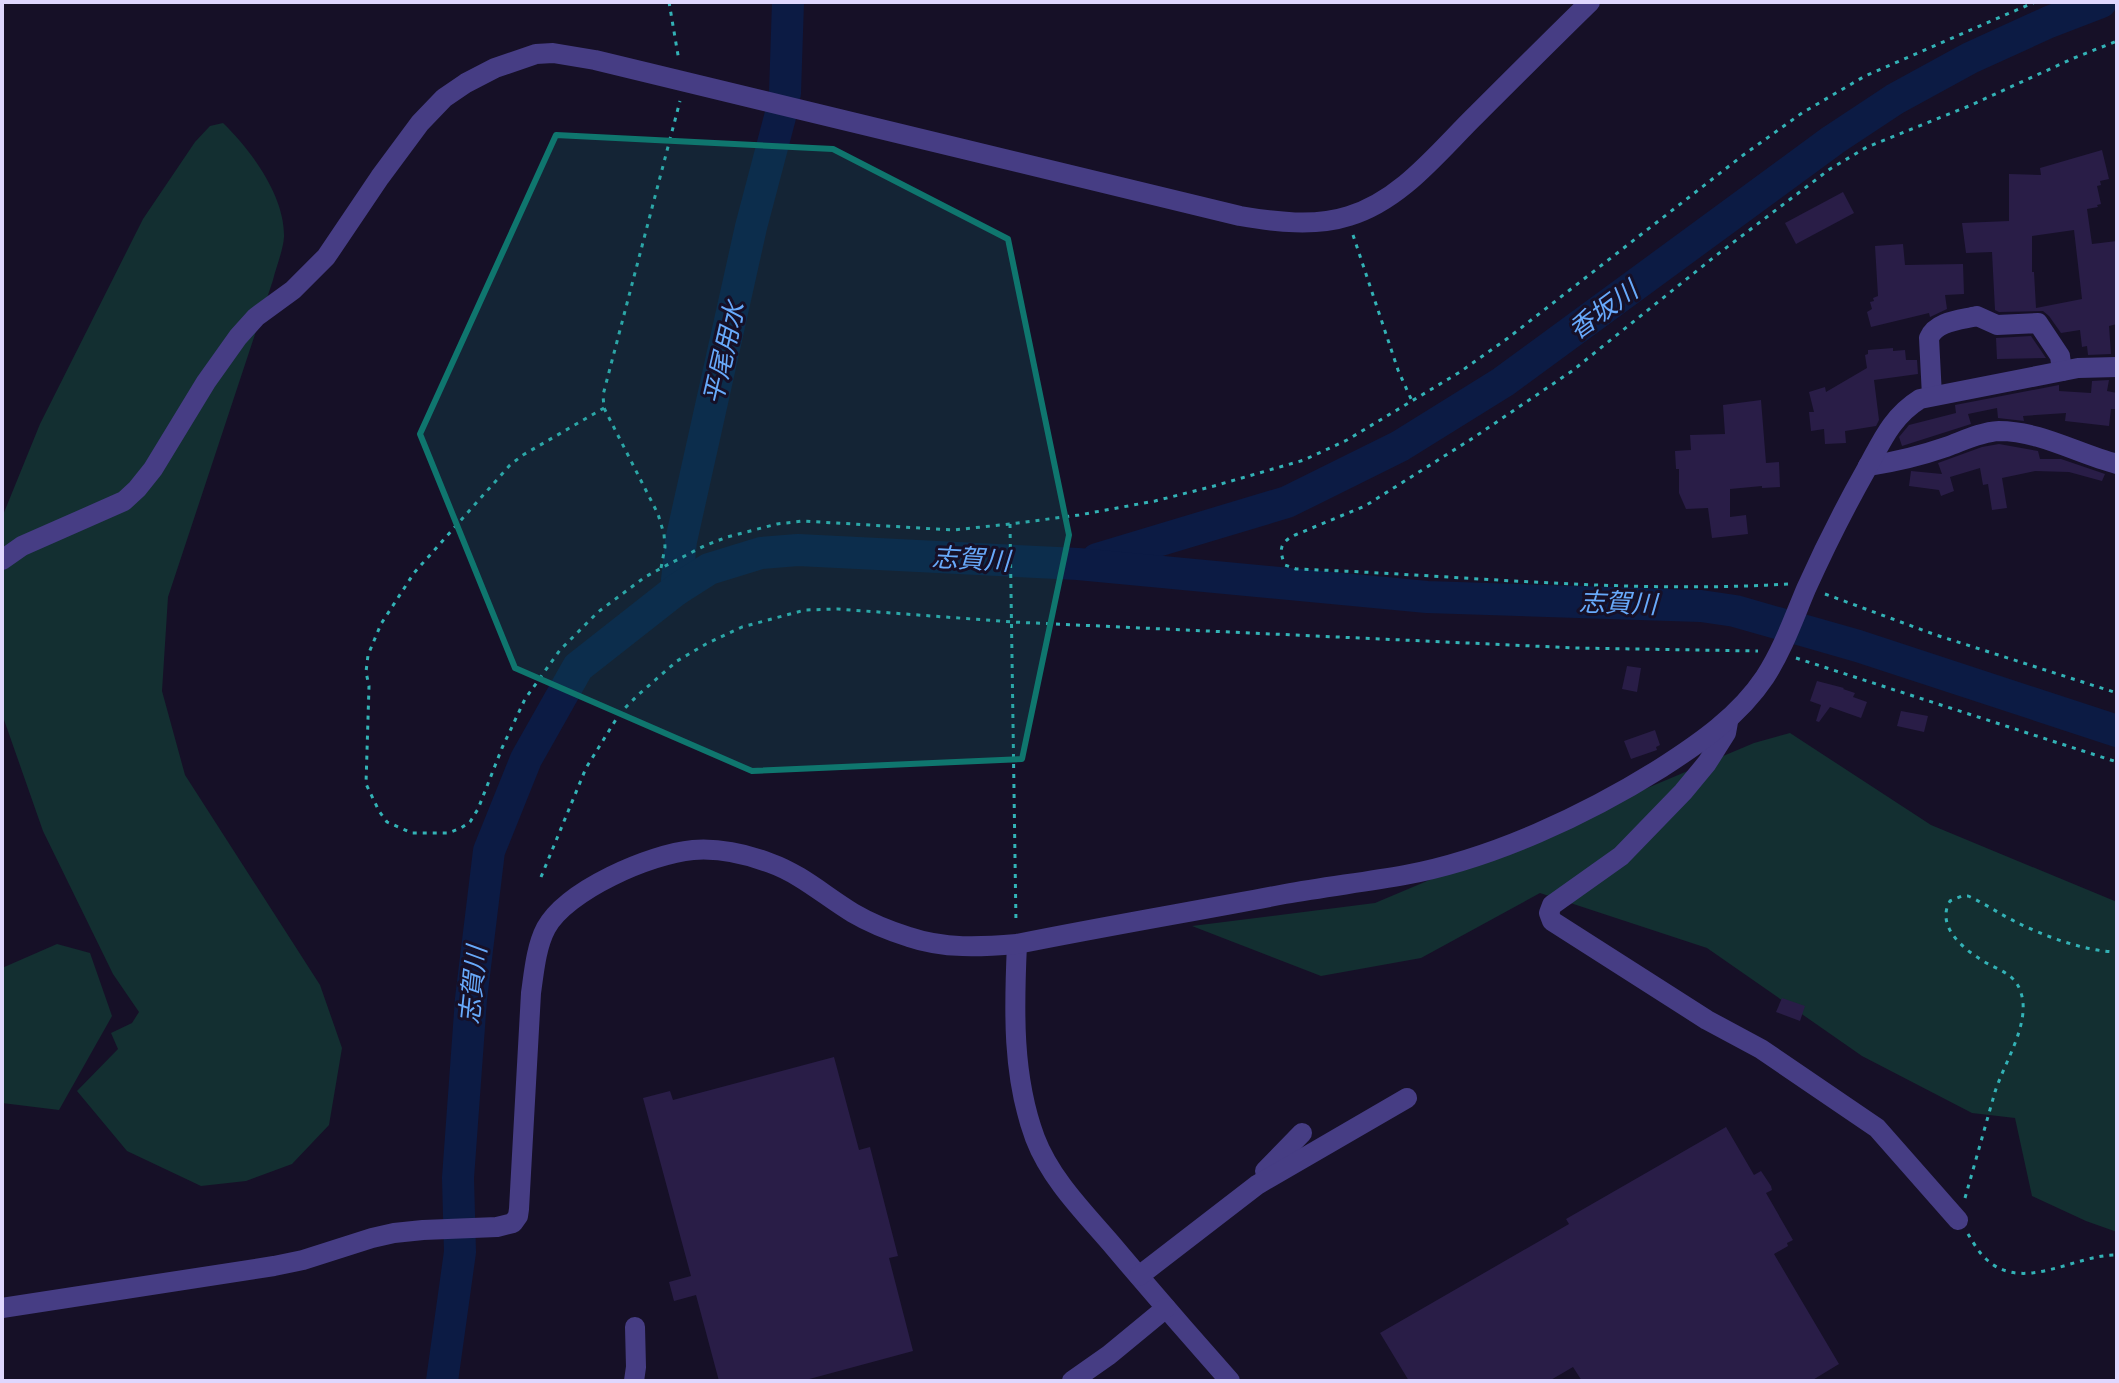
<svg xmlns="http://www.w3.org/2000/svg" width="2119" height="1383" viewBox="0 0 2119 1383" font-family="'Fira Sans','Noto Sans JP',sans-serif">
	<rect width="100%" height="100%" fill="#161027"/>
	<g fill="#132f31">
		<path d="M223,123c28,27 62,73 61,114 -1,14 -8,30 -11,43l-105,317 -6,94 23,84 135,210 22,63 -13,77 -37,39 -46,17 -45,5 -74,-35 -50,-60 41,-42 -7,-16 21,-10 7,-11 -26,-38 -70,-143 -41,-117v-192l1,-7 37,-91 103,-205 52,-77 15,-16z"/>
		<path d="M1790,733l141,92 186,77v330l-31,-11 -54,-25 -17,-78 -43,-5 -110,-57 -155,-108 -167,-55 -119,65 -100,18 -129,-50 183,-23 379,-160z"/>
		<path d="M57,944l33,9 22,63 -53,94 -57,-7v-135z"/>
	</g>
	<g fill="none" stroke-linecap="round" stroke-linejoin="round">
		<g stroke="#0c1b44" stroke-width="32">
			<path d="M785,93l3,-91"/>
			<path d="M1097,559l190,-57 113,-56 103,-64 330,-242 62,-41 75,-41 79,-36 52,-20"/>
			<path d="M676,590l5,-49 70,-314 29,-110"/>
			<path d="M442,1381l18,-129 -2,-74 13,-179 18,-148 37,-92 52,-92 98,-77 33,-21 52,-16 37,-3 280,14 349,33 274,9 34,5 123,35 259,85"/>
		</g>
	</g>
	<g fill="#291d47" fill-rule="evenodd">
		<path d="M2102,150l7,29 -9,2 1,4 -4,1 4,18 -4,1 1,2 -11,2 5,35 25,-3v83l-8,2 2,28 -23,1 -1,-9 -5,1 -2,-17 -19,3 -12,-17 -6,-5 -44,1 -4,-2 -3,-58 -26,1 -4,-30 47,-2v-47l32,1 -1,-7zM2074,230l8,69 -46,9 -2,-36h-2v-36z"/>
		<path d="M1843,192l11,21 -58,31 -11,-21z"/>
		<path d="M1903,244l2,21 58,-1 1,30 -19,1 2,14 -17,8 -1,-4 -58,14 -4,-15 5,-3 -2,-7 4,-1 -1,-3 5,-2 -3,-50z"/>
		<path d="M2031,336l15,22 -49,1 -1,-21z"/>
		<path d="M1893,348v3l12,-1 1,10h11l1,14 -44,6 5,40 -3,6 -31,5 1,12 -21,1 -1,-15 -13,2 -2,-19h5l-5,-20 16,-5 1,5 41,-24 -2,-13 3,-1v-4z"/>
		<path d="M2109,380l-2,11 10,2v16h-6l-2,17 -44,-5 1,-8 -43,3 1,5 -26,-3 -1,-10 -29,6 3,10 -69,22 -3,-9 10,-12 47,-12 -1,-8 104,-20v6l32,2 1,-12z"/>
		<path d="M1761,400l5,63 13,-1 1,25 -18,1v-2l-32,3v28l16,-2 2,19 -36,4 -4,-30 -22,1 -7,-16v-24h-3l-1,-18 16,-1 -1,-15 35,-1 -2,-29z"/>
		<path d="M1999,444l39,7 2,8h21l44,15 -3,7 -33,-9 -34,-1 -33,7 5,30 -15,2 -4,-26 -5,1 -3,-17 -30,9 4,14 -13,5 -2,-6 -30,-4 2,-15 31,3 -4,-11 44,-16z"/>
		<path d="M1627,666l14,2 -4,24 -15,-3z"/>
		<path d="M1817,681l27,7 -1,1 12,4 -2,4 14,5 -6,16 -31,-11 -11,15 -3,-1 5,-16 -11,-4z"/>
		<path d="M1901,711l27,5 -4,16 -27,-6z"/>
		<path d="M1655,730l5,15 -4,2 1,3 -26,9 -7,-18z"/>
		<path d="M1782,998l23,8 -5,15 -24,-9z"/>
		<path d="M834,1057l25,93 11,-3 28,109 -9,2 24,93 -111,30h-83l-23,-86 -22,6 -5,-19 22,-6 -48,-178 27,-7 3,9z"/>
		<path d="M1726,1127l28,48 7,-4 10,15 1,4 -6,3 27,47 -6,3 1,3 -14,8 65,110 -28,17h-229l-9,-14 -24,14h-140l-29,-48 189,-109 -3,-5z"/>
	</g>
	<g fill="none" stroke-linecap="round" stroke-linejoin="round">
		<g stroke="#33b2b6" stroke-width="3" stroke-dasharray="4 6" stroke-linecap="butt">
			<path d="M669,2l10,59"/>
			<path d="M1353,235l45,135 14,31"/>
			<path d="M604,408l-81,47 -13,10 -96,108 -33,51 -13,31 -2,17 3,14 -3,98 13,27 8,11 25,11h36l13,-5 9,-6 8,-13 24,-61 23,-49 35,-49 38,-38 47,-35 24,-13 35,-18 23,-9 50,-13 26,-3 150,9 57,-6 69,-9 76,-14 59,-15 90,-26 43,-20 113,-68 48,-34 234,-182 60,-43 63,-37 170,-74"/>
			<path d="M1010,524l6,400"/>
			<path d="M661,568l4,-21 -1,-13 -6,-20 -54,-106 -1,-13 77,-294"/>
			<path d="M1788,584c-164,10 -328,-9 -492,-15l-11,-4c-6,-15 -6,-22 10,-30l70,-29 108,-68 99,-67 142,-114 116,-88 37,-22 102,-41 105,-48 43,-17"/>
			<path d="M1825,594l111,41 181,58"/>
			<path d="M1796,658l321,104"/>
			<path d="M541,877l45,-109 34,-55 18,-18 39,-34 29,-17 36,-17 63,-17 33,-1 174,13 564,26 182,3"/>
			<path d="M1965,1198c10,-35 20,-71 30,-106 9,-29 36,-69 26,-99 -6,-21 -25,-23 -41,-34 -19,-12 -44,-34 -30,-58l12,-5h6c16,7 30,17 46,25 30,15 69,30 103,31"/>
			<path d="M1968,1234c5,8 11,19 18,25 37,35 89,-5 131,-4"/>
		</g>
		<g stroke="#463d84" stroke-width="20">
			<path d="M1932,396l-3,-58c7,-17 32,-18 48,-22l20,9 41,-2 22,33 2,15"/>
			<path d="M1868,466c27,-4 52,-10 78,-19 17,-6 34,-15 53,-16 41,0 79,23 118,33"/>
			<path d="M2,560l20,-14 102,-45 13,-12 16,-20 53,-87 32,-45 18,-20 37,-27 33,-33 54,-80 40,-54 24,-25 22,-15 29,-15 41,-14 17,-1 42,7 645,156c35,6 75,11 109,0 53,-16 90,-65 128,-102 37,-37 75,-75 113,-112"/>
			<path d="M1728,722l-2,11 -19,30 -24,29 -62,64 -69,49 -3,8 3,8 155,99 54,29 116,79 81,92"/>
			<path d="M1017,944c-3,65 -5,132 18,194 16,42 50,75 79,109 38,45 77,90 116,134"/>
			<path d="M1265,1171l37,-38"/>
			<path d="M1139,1276l118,-91 150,-87"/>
			<path d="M2,1308l272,-42 29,-6 69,-22 22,-5 29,-3 74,-3 16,-4 5,-7 1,-7 12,-216c3,-21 5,-46 15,-65 21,-38 104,-74 147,-78 26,-2 53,4 77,13 31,11 55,33 83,50 17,10 37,18 56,24 35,12 72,10 108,7 89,-18 179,-33 268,-50 40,-7 80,-12 120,-19 87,-16 181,-60 256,-107 39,-25 78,-52 104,-91 18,-28 28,-57 41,-88 18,-40 38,-80 60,-119 15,-27 25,-53 54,-71l158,-31 39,-1"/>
			<path d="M634,1381l2,-14 -1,-40"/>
			<path d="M1072,1381l37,-26 57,-47"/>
		</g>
	</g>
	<path fill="#0f766e" fill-opacity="0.2" stroke="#0f766e" stroke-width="6" stroke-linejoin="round" d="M556,135l277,14 175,90 61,296 -47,224 -270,12 -237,-103 -95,-234z"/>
	<g text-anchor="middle" stroke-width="6" stroke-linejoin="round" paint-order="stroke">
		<g font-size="26" font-style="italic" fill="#68aafb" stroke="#161027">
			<text transform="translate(1603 310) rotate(-36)" y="9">香坂川</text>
			<text transform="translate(724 353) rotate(-77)" y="9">平尾用水</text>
			<text transform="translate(971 559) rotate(3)" y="9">志賀川</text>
			<text transform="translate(1618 603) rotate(2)" y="9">志賀川</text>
			<text transform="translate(473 985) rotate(-84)" y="9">志賀川</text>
		</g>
	</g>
	<rect width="2119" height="1383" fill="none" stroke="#dfd7fe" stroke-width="8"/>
</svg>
